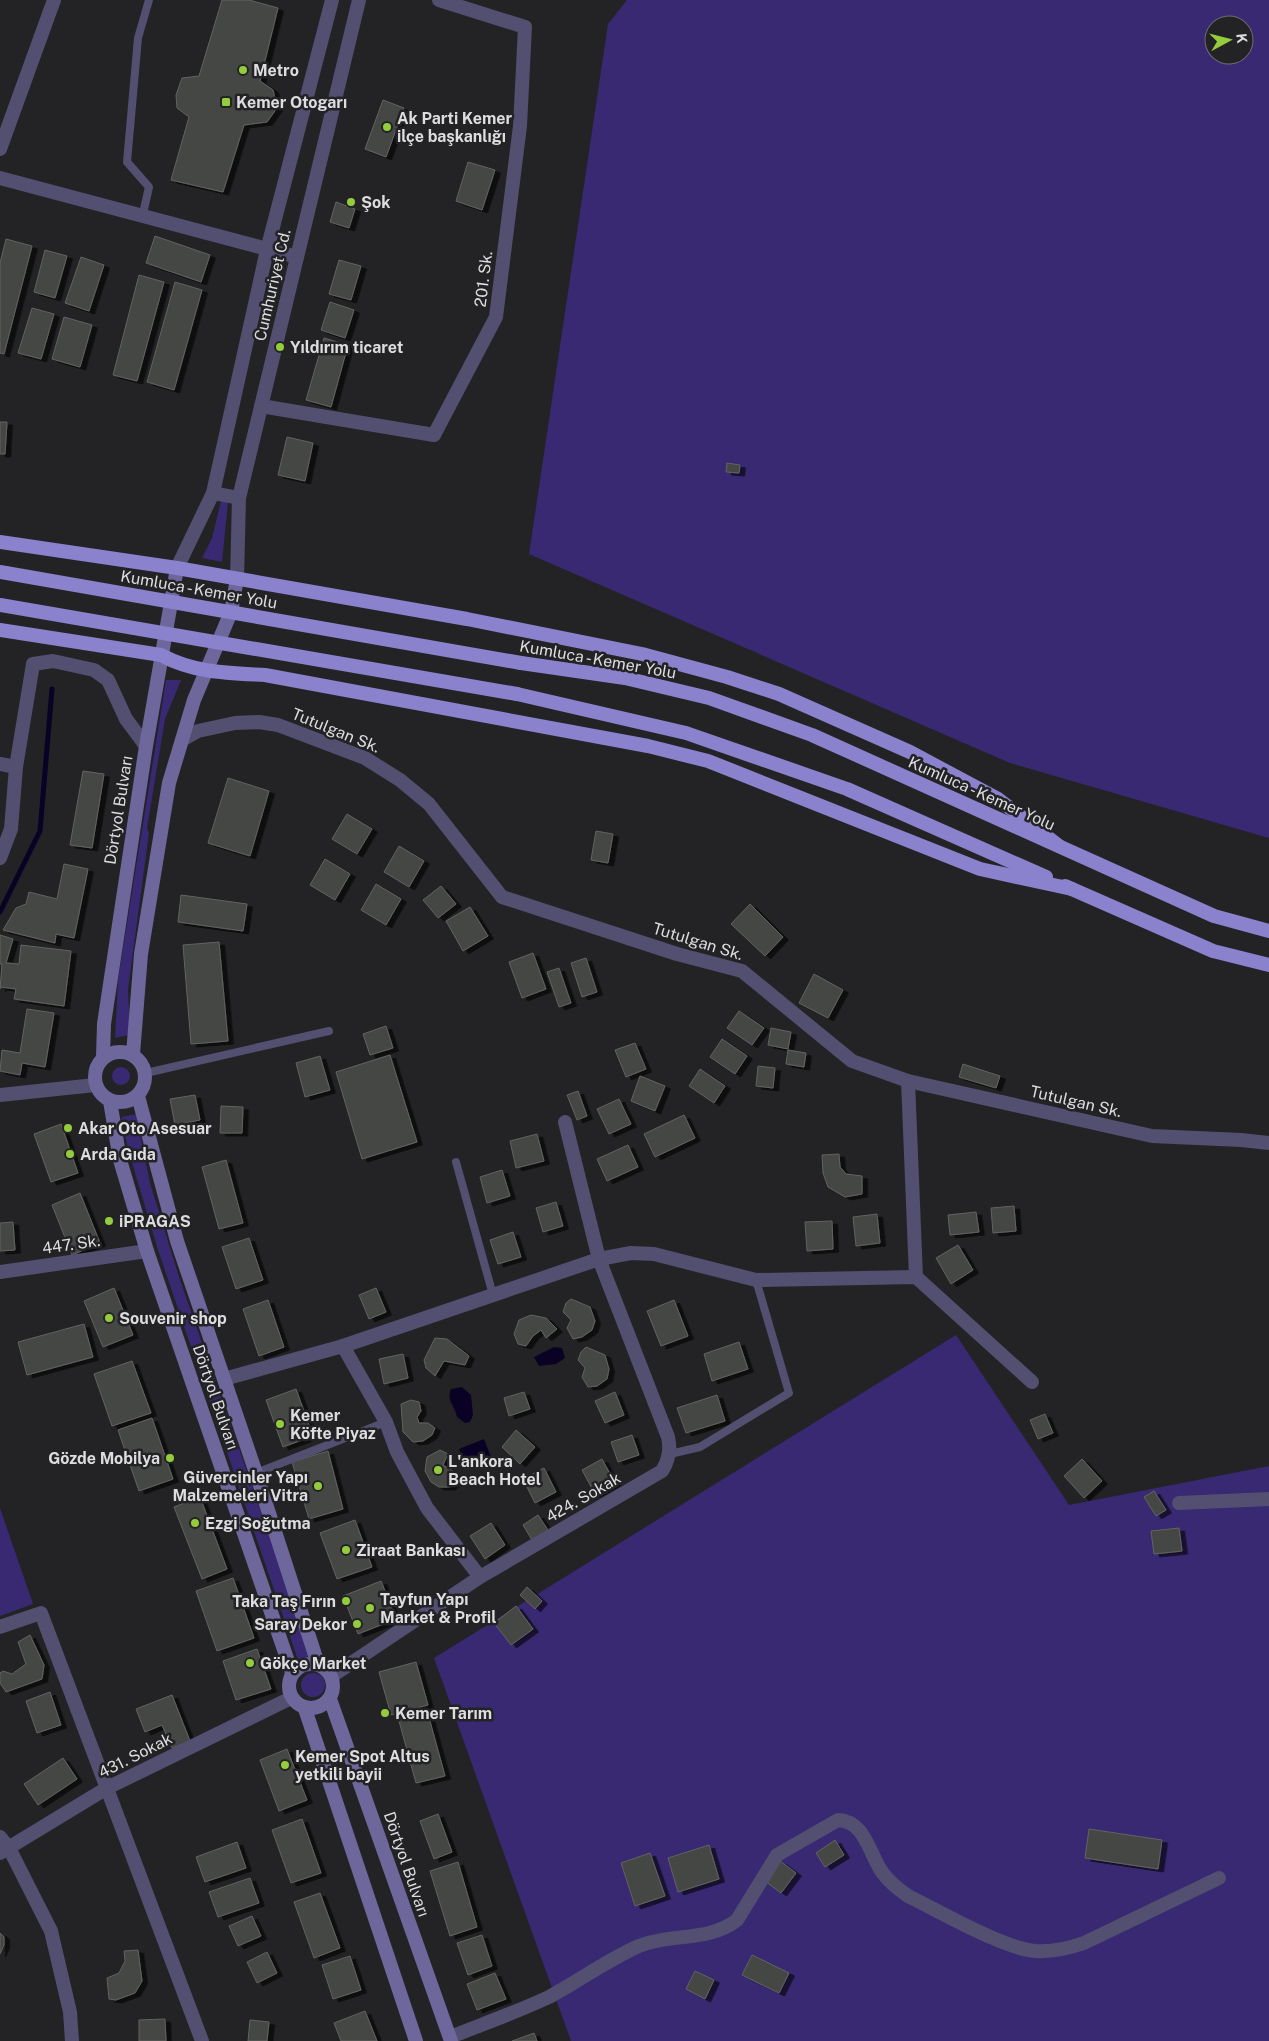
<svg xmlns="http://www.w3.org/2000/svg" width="1269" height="2041" viewBox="0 0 1269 2041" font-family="'Public Sans',sans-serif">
	<defs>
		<filter id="shadow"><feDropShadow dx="5.5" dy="3" stdDeviation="0" flood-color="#0009"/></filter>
	</defs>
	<rect width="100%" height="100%" fill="#232326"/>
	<g fill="#392972" fill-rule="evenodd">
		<path d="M627,0h642v838l-259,-75 -481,-209 79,-530zM1214,25h30v30h-30z"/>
		<path d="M221,501l7,1 -6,60 -20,-4 10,-20z"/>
		<path d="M166,680h15l-16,39 -18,109 2,5 -21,156 2,43 -1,3 -14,3 3,-58z"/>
		<circle cx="121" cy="1076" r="9"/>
		<path d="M136,1114l14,69 29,94 132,378 -13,5 -140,-410 -28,-94 -9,-37 1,-2z"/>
		<path d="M956,1335l113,170 200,-39v575h-698l-137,-383z"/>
		<path d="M0,1508l33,96 -33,12z"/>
		<circle cx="313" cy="1685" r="12"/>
	</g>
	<g fill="#0a0225">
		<path d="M554,1347l8,1 3,10 -9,6 -17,2 -5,-9z"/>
		<path d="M462,1387l9,8 2,20 -3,7 -5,1 -8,-6c-2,-11 -11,-17 -6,-28z"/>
		<path d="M484,1439l7,18 -25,10 -7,-18z"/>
	</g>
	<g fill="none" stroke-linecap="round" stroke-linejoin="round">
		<path stroke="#0a0225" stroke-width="5" d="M0,912l40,-81 12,-142"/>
	</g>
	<g fill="#454744" stroke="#626360" filter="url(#shadow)">
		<path d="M222,0h27l29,8 -18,73 13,9 4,18 -10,14 -23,3 -21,67 -52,-12 18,-63 -12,-9 -1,-13 6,-17 17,-2z"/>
		<path d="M383,100l21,8 -18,49 -21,-8z"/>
		<path d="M468,162l27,8 -13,40 -26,-9z"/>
		<path d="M336,202l19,7 -6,19 -19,-6z"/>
		<path d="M155,236l55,19 -9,27 -55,-19z"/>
		<path d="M6,239l26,7 -28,108 -4,-1v-90z"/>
		<path d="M45,250l22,6 -12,42 -21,-6z"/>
		<path d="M81,257l23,8 -15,46 -24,-8z"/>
		<path d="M339,260l22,6 -10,34 -22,-6z"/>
		<path d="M139,275l25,7 -27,99 -24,-6z"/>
		<path d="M175,282l27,8 -28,100 -27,-8z"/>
		<path d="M330,302l24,8 -9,28 -24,-8z"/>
		<path d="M32,308l22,6 -13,45 -23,-6z"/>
		<path d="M64,317l28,8 -12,42 -28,-8z"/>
		<path d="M324,338l24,7 -17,62 -25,-7z"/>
		<path d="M0,422h7l-2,32h-5z"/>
		<path d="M287,437l26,6 -8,38 -27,-6z"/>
		<path d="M727,463l13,2 -1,8 -13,-1z"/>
		<path d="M83,771l21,3 -12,74 -22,-3z"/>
		<path d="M228,778l41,13 -19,65 -42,-13z"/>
		<path d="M347,814l25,15 -15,25 -25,-15z"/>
		<path d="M596,831l17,3 -5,29 -17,-3z"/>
		<path d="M399,846l25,15 -15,26 -25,-15z"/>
		<path d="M325,859l25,15 -15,26 -25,-15z"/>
		<path d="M64,864l24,5 -14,69 -18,-4 -1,9 -52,-13 13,-22 10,-4 3,-12 28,7z"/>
		<path d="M376,884l25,15 -15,26 -25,-15z"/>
		<path d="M441,886l15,18 -18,14 -15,-18z"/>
		<path d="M181,895l66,9 -4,27 -65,-9z"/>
		<path d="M750,904l33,33 -18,19 -34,-32z"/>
		<path d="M470,907l18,29 -25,15 -17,-30z"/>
		<path d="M0,935l13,4 -7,24 13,1 2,-19 50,6 -7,55 -50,-7 2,-10 -15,-2 -1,2 2,-25h-2z"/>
		<path d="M219,942l9,99 -37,3 -8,-99z"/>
		<path d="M533,953l13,36 -24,9 -13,-36z"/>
		<path d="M586,958l11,34 -15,5 -11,-34z"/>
		<path d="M559,968l12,35 -12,4 -12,-35z"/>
		<path d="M814,974l29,16 -15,28 -29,-15z"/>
		<path d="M27,1009l27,4 -9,54 -23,-4 -2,12 -20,-4 2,-21 18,3z"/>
		<path d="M739,1011l25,17 -12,17 -25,-17z"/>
		<path d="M386,1026l7,22 -23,7 -7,-21z"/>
		<path d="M771,1028l20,4 -3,17 -20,-4z"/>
		<path d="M722,1039l25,17 -12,18 -25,-17z"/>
		<path d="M635,1043l11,26 -20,8 -11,-27z"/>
		<path d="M788,1050l18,3 -2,14 -18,-3z"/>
		<path d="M390,1055l27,87 -55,17 -26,-87z"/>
		<path d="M320,1056l10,34 -25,7 -9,-34z"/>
		<path d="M963,1064l37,12 -4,12 -37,-11z"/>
		<path d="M758,1066l17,2 -2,20 -17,-2z"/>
		<path d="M700,1069l25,17 -11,17 -25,-17z"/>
		<path d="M640,1076l25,10 -10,25 -24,-10z"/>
		<path d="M578,1091l9,25 -10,4 -10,-25z"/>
		<path d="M195,1095l5,25 -25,5 -5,-26z"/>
		<path d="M619,1099l12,25 -22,10 -12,-25z"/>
		<path d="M221,1106l22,1 -1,26h-22z"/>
		<path d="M684,1115l11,23 -40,19 -11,-23z"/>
		<path d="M61,1124l17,49 -27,9 -17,-48z"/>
		<path d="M537,1134l7,27 -28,7 -6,-27z"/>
		<path d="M628,1145l10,22 -31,14 -10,-22z"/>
		<path d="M839,1154l1,13 6,7 16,2v18l-17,3 -17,-10 -5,-14 -1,-18z"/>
		<path d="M226,1160l17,63 -24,6 -17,-62z"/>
		<path d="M502,1170l8,26 -23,7 -7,-26z"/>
		<path d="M80,1193l20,50 -28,12 -20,-50z"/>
		<path d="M556,1202l7,24 -20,6 -7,-24z"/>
		<path d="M1014,1206l2,25 -23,2 -2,-25z"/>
		<path d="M976,1212l3,20 -29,3 -2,-20z"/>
		<path d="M877,1214l3,29 -24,3 -3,-29z"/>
		<path d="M832,1221l1,28 -26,2 -2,-29z"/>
		<path d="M13,1222l2,28 -15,1v-28z"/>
		<path d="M513,1232l8,25 -23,7 -8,-24z"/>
		<path d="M249,1238l14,42 -27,9 -14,-42z"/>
		<path d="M958,1245l15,25 -22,14 -15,-26z"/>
		<path d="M114,1288l19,47 -30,12 -19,-46z"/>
		<path d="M376,1288l10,24 -17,7 -10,-24z"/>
		<path d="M571,1299l19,8 5,14 -3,9 -10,7 -9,2 -6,-11 4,-8 -8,-8 3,-9z"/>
		<path d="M268,1300l16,47 -25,9 -16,-47z"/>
		<path d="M674,1300l14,36 -27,10 -14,-35z"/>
		<path d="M531,1315l15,3 11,11 -11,9 -5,-8 -8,6 -7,10 -8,-2 -4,-10 5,-14z"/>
		<path d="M84,1324l9,33 -66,18 -9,-33z"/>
		<path d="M435,1338l12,1 22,17 -4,9 -21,-4 -9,15 -9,-8 -2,-8z"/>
		<path d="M739,1342l9,27 -36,12 -8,-27z"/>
		<path d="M586,1347l19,8 4,14 -2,10 -10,7 -9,1 -6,-10 3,-9 -7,-8 3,-8z"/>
		<path d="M403,1354l5,24 -24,6 -5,-25z"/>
		<path d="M132,1361l19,52 -39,13 -18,-52z"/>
		<path d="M296,1389l17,47 -30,11 -17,-47z"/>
		<path d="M524,1392l6,17 -21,7 -5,-18z"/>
		<path d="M615,1392l9,23 -19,8 -10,-22z"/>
		<path d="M717,1395l8,26 -39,12 -9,-25z"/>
		<path d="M411,1400l8,2 2,9 -4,6 2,6h9l7,5 -3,7 -9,6 -10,1 -10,-10 -2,-28z"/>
		<path d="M1045,1414l8,19 -15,6 -8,-19z"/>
		<path d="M152,1418l21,61 -34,12 -21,-61z"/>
		<path d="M516,1430l19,17 -15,17 -18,-17z"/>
		<path d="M632,1435l7,20 -21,7 -7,-20z"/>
		<path d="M440,1450l8,4 -5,11 10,6 4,9 -7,7h-11l-8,-5 -6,-11 2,-14z"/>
		<path d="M328,1451l15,58 -34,10 -17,-57z"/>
		<path d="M602,1459l13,24 -20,11 -13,-24z"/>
		<path d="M1082,1459l20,22 -18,17 -20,-22z"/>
		<path d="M544,1468l12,24 -21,11 -12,-24z"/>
		<path d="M1154,1491l12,19 -10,6 -12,-19z"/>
		<path d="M200,1497l27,72 -25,10 -28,-72z"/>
		<path d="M538,1515l10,15 -16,10 -9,-15z"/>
		<path d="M355,1520l17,47 -35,12 -17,-46z"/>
		<path d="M491,1523l14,22 -20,14 -15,-23z"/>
		<path d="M1179,1528l3,23 -28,3 -3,-23z"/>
		<path d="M233,1578l21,60 -37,13 -21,-60z"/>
		<path d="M381,1581l15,38 -38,15 -15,-38z"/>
		<path d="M527,1587l15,14 -7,8 -15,-14z"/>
		<path d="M516,1606l17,23 -22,16 -17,-22z"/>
		<path d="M30,1635l14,30 -2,14 -36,13 -6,-9v-10l3,-2 9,3 14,-10 -8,-22z"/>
		<path d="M257,1649l14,40 -35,11 -13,-39z"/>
		<path d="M416,1662l12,43 -37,10 -12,-43z"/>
		<path d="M50,1692l11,33 -24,8 -11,-32z"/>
		<path d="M172,1695l18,46 -18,7 -10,-23 -17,7 -9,-23z"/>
		<path d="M428,1714l17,62 -29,7 -17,-62z"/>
		<path d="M287,1749l20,51 -28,11 -19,-51z"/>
		<path d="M63,1758l14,21 -39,26 -14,-21z"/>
		<path d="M438,1814l14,38 -18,7 -14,-38z"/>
		<path d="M302,1819l19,54 -30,10 -19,-53z"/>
		<path d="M1089,1829l73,11 -4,29 -73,-11z"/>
		<path d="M835,1840l9,15 -19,12 -9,-14z"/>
		<path d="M237,1842l9,26 -41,14 -9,-25z"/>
		<path d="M709,1845l10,34 -41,13 -10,-34z"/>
		<path d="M650,1853l15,43 -30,10 -14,-43z"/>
		<path d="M780,1861l16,12 -15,20 -16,-12z"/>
		<path d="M458,1862l19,65 -27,9 -20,-65z"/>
		<path d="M250,1878l9,25 -41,14 -9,-25z"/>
		<path d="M320,1893l20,55 -26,10 -20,-56z"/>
		<path d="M252,1916l9,20 -23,10 -9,-20z"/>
		<path d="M0,1933l4,4v8l-4,9z"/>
		<path d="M482,1935l10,31 -24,9 -11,-32z"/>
		<path d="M138,1950l4,31 -7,12 -19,7 -7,-1 -2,-21 12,-5 6,-12 -1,-10z"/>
		<path d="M267,1952l10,21 -20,10 -10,-21z"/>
		<path d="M752,1955l37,18 -10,20 -37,-18z"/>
		<path d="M350,1956l11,34 -28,9 -11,-34z"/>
		<path d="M695,1971l19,9 -9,19 -19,-10z"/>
		<path d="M495,1973l11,26 -29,11 -10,-26z"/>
		<path d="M365,2011l12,30h-36l-7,-18z"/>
		<path d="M165,2019l1,22h-27v-21z"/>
		<path d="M250,2020l19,2 -2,19h-19z"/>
		<path d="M534,2033l3,8h-25z"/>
	</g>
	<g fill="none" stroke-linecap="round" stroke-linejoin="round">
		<g stroke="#524f71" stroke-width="8">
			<path d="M142,218l7,-31 -22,-25 11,-124 11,-38"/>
			<path d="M146,1073l183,-42"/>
			<path d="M456,1162l37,133"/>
			<path d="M670,1454l30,-7 89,-54 -33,-113"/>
			<path d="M256,1473l130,-51"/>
		</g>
		<g stroke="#524f71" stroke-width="14">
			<path d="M0,149l54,-149"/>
			<path d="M0,178l297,79"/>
			<path d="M261,406l173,29 62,-118 24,-191 5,-99 -86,-27"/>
			<path d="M182,740l16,-9 37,-8 24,-1 19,3 87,33 35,22 29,24 73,93 175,57 65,17 110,90 56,20 244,55 89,4 28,3"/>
			<path d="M0,764l16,3"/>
			<path d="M0,858l11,-29 5,-62 17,-103 20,-3 41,9 14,10 18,39 20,27"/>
			<path d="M908,1081l8,196"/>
			<path d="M0,1095l95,-10"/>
			<path d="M0,1272l147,-21"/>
			<path d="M343,1346l43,76 11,30 30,56 53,69"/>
			<path d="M224,1379l119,-33 256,-87 32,-6 23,1 102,26 160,-3 116,105"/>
			<path d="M1179,1503l90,-4"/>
			<path d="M0,1627l41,-14 161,428"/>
			<path d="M332,1676l148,-99 182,-106c7,-11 9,-21 6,-34l-69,-178 -34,-137"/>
			<path d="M0,1853l107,-65 184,-90"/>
			<path d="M450,2037c33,-13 67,-25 99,-40 30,-16 58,-37 90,-51 32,-13 70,-4 98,-26l40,-65 61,-35c27,1 31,33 44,52 7,10 16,17 26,24 31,15 94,52 127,55 17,1 32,-2 49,-8l135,-65"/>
		</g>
		<g stroke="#524f71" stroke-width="14">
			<path d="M213,493l26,5"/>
			<path d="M177,568l36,-75 54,-243 65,-250"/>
			<path d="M237,579l2,-81 120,-498"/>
			<path d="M0,1837l9,11 42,83 19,81 2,29"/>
		</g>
		<g stroke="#6d679c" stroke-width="14">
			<circle cx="120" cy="1077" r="25"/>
			<path d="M133,1054l8,-100 28,-171 25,-83 37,-88 6,-33"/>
			<path d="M103,1057l1,-33 42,-278 31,-178"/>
			<path d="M138,1096l39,145 79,232 62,191"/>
			<path d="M110,1101l10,59 27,91 145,422"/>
			<circle cx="311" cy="1686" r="22"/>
			<path d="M330,1699l121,342"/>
			<path d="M305,1709l111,332"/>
		</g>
		<g stroke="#8a82cd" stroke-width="14">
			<path d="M0,542l177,26 290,51 175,35 85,23 52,17 131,58 88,47 61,47"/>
			<path d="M0,630l161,25c33,18 67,18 104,20l383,71 60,15 272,108 92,20"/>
			<path d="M521,663l104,15 84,20 103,37 402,181 55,15"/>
			<path d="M517,694l169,39 161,56 199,88"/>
			<path d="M1065,886l148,65 56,14"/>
		</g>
		<g stroke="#8a82cd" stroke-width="14">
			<path d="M0,572l521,91"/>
			<path d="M0,605l517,89"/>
		</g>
	</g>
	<g fill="#94cc3c" stroke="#232326" stroke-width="2">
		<circle cx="243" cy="70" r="5"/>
		<rect x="221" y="97" width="10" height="10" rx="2.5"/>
		<circle cx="387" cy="127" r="5"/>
		<circle cx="351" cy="202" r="5"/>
		<circle cx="280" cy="347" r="5"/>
		<circle cx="68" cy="1128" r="5"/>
		<circle cx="70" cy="1154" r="5"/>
		<circle cx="109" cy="1221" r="5"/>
		<circle cx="109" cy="1318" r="5"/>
		<circle cx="280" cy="1424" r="5"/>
		<circle cx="170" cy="1458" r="5"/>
		<circle cx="438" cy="1470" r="5"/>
		<circle cx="318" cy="1486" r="5"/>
		<circle cx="195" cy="1523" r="5"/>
		<circle cx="346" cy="1550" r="5"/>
		<circle cx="346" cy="1601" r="5"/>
		<circle cx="370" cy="1608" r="5"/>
		<circle cx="357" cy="1624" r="5"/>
		<circle cx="250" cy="1663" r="5"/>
		<circle cx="385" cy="1713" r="5"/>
		<circle cx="285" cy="1765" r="5"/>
	</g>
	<g text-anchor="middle" stroke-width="5" stroke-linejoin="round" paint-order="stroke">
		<g font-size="16" font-weight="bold" fill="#dddcdf" stroke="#232326" text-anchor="start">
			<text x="253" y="76">Metro</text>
			<text x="236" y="108">Kemer Otogarı</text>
			<text x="397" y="124">Ak Parti Kemer<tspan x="397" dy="18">ilçe başkanlığı</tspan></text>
			<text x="361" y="208">Şok</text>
			<text x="290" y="353">Yıldırım ticaret</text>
			<text x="78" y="1134">Akar Oto Asesuar</text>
			<text x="80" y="1160">Arda Gıda</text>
			<text x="119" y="1227">iPRAGAS</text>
			<text x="119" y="1324">Souvenir shop</text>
			<text x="290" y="1421">Kemer<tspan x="290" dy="18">Köfte Piyaz</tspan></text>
			<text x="160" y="1464" text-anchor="end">Gözde Mobilya</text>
			<text x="448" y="1467">L'ankora<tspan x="448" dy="18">Beach Hotel</tspan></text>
			<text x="308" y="1483" text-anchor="end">Güvercinler Yapı<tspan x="308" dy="18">Malzemeleri Vitra</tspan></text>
			<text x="205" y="1529">Ezgi Soğutma</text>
			<text x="356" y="1556">Ziraat Bankası</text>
			<text x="380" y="1605">Tayfun Yapı<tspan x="380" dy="18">Market &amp; Profil</tspan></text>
			<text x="336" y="1607" text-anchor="end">Taka Taş Fırın</text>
			<text x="347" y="1630" text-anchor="end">Saray Dekor</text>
			<text x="260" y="1669">Gökçe Market</text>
			<text x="395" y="1719">Kemer Tarım</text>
			<text x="295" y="1762">Kemer Spot Altus<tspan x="295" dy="18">yetkili bayii</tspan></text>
		</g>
		<g font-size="16" fill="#dddcdf" stroke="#232326">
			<text transform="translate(483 279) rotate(-83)" y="6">201. Sk.</text>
			<text transform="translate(272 285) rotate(-77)" y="6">Cumhuriyet Cd.</text>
			<text transform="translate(199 589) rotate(10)" y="6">Kumluca - Kemer Yolu</text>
			<text transform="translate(598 659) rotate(10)" y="6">Kumluca - Kemer Yolu</text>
			<text transform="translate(336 730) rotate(22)" y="6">Tutulgan Sk.</text>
			<text transform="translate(982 793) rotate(24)" y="6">Kumluca - Kemer Yolu</text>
			<text transform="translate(118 810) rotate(-81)" y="6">Dörtyol Bulvarı</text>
			<text transform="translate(698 941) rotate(17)" y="6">Tutulgan Sk.</text>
			<text transform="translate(1076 1101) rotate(13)" y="6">Tutulgan Sk.</text>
			<text transform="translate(71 1244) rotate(-8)" y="6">447. Sk.</text>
			<text transform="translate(216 1397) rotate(71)" y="6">Dörtyol Bulvarı</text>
			<text transform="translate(583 1497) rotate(-30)" y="6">424. Sokak</text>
			<text transform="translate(135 1755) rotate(-27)" y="6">431. Sokak</text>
			<text transform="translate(407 1864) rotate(71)" y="6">Dörtyol Bulvarı</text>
		</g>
	</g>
	<g transform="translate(1229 40) rotate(83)"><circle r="24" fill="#232326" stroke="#6d6d70"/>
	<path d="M0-4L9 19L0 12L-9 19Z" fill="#94cc3c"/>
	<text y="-8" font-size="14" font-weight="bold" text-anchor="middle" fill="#dddcdf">K</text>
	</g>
</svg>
